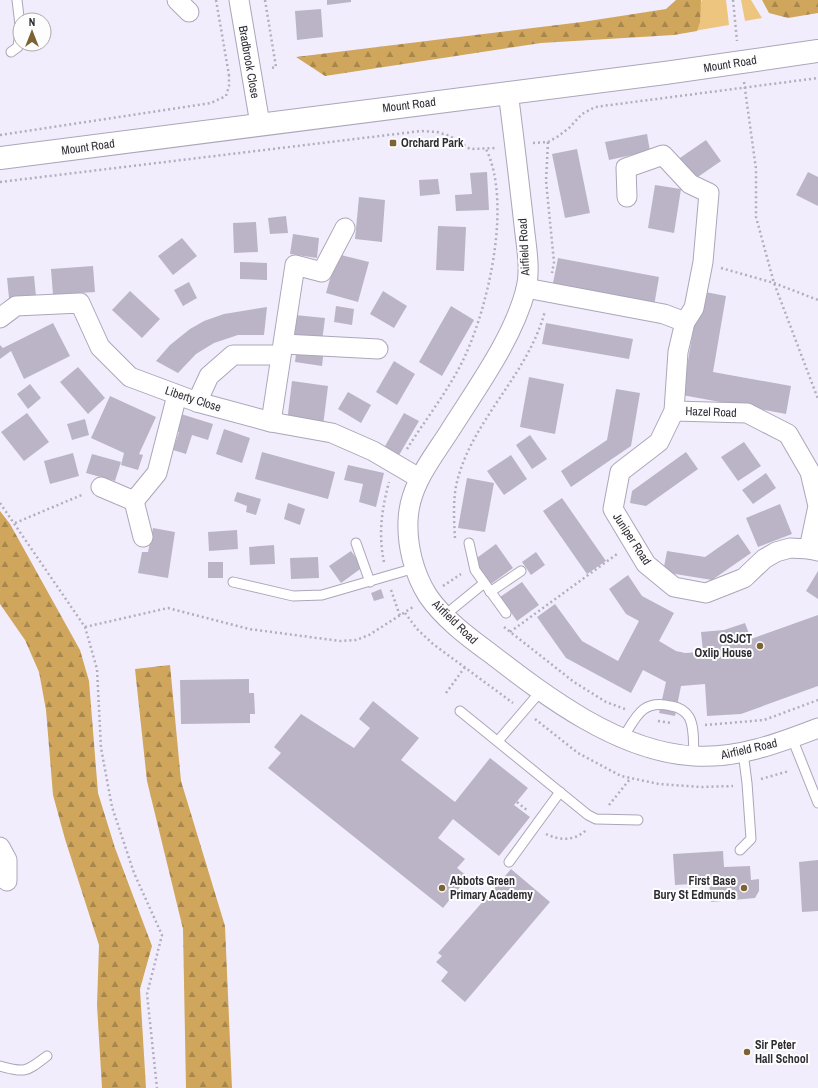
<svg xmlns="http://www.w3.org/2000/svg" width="818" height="1088" viewBox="0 0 818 1088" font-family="'Archivo Narrow',sans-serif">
	<defs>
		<pattern id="forest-firs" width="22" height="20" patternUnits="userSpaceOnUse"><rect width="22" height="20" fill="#cfa65b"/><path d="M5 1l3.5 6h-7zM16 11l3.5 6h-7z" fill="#a8874c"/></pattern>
	</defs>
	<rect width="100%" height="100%" fill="#f2edfd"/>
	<g fill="#edc57f">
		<path d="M702,0h24l3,25 -41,7z"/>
		<path d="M741,0h10l11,18 -17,3z"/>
	</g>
	<g fill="url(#forest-firs)">
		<path d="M676,0h25l-1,22 -3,9 -23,4 -133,8 -216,33 -29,-19 286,-35 84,-13z"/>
		<path d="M762,0h56v13l-30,5 -19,-5z"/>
		<path d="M0,511l10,13 70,126 9,31 9,112 17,55 37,98 -12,43 6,99h-44l-5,-83 2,-60 -34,-106 -12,-44 -7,-85 -7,-38 -14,-32 -25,-36z"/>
		<path d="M170,665l11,116 44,145 7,162h-46l-3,-159 -36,-148 -12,-112z"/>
	</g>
	<g fill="#bbb4c7">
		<path d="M327,0h24v2l-24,3z"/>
		<path d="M321,9l2,28 -26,3 -2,-29z"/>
		<path d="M647,134l3,17 -41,9 -4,-18z"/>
		<path d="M706,140l15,21 -29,20 -15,-21z"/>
		<path d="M577,149l13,64 -25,5 -13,-64z"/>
		<path d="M487,172l2,38 -33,1 -1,-16 17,-1 -2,-21z"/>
		<path d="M808,172l10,5v29l-22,-11z"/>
		<path d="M438,179l2,15 -20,2 -1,-16z"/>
		<path d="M655,185l26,4 -7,44 -26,-5z"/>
		<path d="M359,197l26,3 -3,42 -27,-3z"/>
		<path d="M286,216l2,17 -18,1 -2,-16z"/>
		<path d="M256,222l2,30 -24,1 -1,-30z"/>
		<path d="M438,226l28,1 -2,44 -28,-1z"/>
		<path d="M293,234l26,4 -2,20 -27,-4z"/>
		<path d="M182,238l15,18 -24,19 -15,-19z"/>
		<path d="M337,254l32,8 -11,40 -32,-9z"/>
		<path d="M558,258l101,19 -5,29 -102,-18z"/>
		<path d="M240,262l27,1v17l-27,-1z"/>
		<path d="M93,266l2,26 -42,3 -2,-26z"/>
		<path d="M34,276l2,20 -27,2 -2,-20z"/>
		<path d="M189,282l8,16 -14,8 -9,-16z"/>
		<path d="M130,291l30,28 -18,19 -30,-28z"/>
		<path d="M383,291l24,15 -13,22 -24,-14z"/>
		<path d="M700,291l26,5 -13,76 78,14 -5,28 -104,-19z"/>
		<path d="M336,306l18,3 -2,16 -18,-3z"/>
		<path d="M451,306l23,14 -32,56 -23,-14z"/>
		<path d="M267,307l-3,28h-26l-24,8 -18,11 -18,19 -22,-12 14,-16 20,-16 14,-8 20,-7z"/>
		<path d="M295,315l30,3 -3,24 -30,-4z"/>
		<path d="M53,323l17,33 -46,23 -13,-28 -11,8v-14l3,3z"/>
		<path d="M546,323l87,16 -4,20 -87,-15z"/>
		<path d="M297,346l27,3 -2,17 -27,-4z"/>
		<path d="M394,361l21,13 -18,31 -21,-13z"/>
		<path d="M78,367l27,31 -17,16 -28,-32z"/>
		<path d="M529,377l35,7 -9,50 -35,-7z"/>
		<path d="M292,381l36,5 -5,40 -36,-4z"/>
		<path d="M30,384l11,14 -13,11 -11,-15z"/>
		<path d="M616,389l24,4 -9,53 -60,41 -10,-16 46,-31z"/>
		<path d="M348,392l23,13 -10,18 -23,-14z"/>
		<path d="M110,396l46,21 -17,37 4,1 -5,15 -17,-5 3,-12 -33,-15z"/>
		<path d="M27,413l22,29 -25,19 -23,-29z"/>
		<path d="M404,413l15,8 -24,41 -14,-9z"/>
		<path d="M181,414l32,10 -5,16 -16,-5 -6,19 -13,-4 6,-18 -4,-1z"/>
		<path d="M85,419l4,16 -17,5 -5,-16z"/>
		<path d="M224,429l26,9 -8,25 -26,-9z"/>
		<path d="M530,435l17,24 -15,10 -16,-24z"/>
		<path d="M744,442l17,24 -23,15 -17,-24z"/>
		<path d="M262,452l73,20 -7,27 -73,-20z"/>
		<path d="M686,452l12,17 -52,37 -16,-3 2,-12z"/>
		<path d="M73,453l6,23 -29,8 -6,-23z"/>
		<path d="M92,454l29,8 -6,19 -29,-8z"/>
		<path d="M511,455l16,24 -23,16 -17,-24z"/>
		<path d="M348,465l36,8 -8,34 -17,-5 4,-18 -19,-4z"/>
		<path d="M766,473l10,15 -23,16 -11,-14z"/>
		<path d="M467,478l27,5 -9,49 -27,-4z"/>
		<path d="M237,492l24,7 -5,16 -10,-3 1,-6 -13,-5z"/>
		<path d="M562,498l44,63 -19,13 -44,-63z"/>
		<path d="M288,503l17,6 -5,16 -16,-6z"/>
		<path d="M780,504l12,30 -34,13 -12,-29z"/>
		<path d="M153,528l22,4 -7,46 -30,-5 4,-21h6z"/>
		<path d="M237,530l1,19 -29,2 -1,-19z"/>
		<path d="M738,534l13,19 -39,27 -49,-8 4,-21 38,6z"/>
		<path d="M496,544l17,24 -22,16 -17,-24z"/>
		<path d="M274,545l1,19 -25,1 -1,-18z"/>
		<path d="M351,551l12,16 -22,16 -12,-17z"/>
		<path d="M536,552l9,13 -14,10 -9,-13z"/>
		<path d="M318,557l1,21 -28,1 -1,-21z"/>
		<rect x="208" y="562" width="15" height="16"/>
		<path d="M818,571v28l-12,-8z"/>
		<path d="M628,575l14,21 32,17 -15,28 17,10 9,2 18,-1 -2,-20 23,-2 21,-7 6,16 67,-24v71l-77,28 -34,2 -2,-32 -24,2 -6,30 -16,-3 7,-31 -23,-12 -12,23 -65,-35 -29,-41 18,-13 27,37 36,20 21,-40 -13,-7 -17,-25z"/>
		<path d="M522,582l17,23 -22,16 -17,-24z"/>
		<path d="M381,589l3,9 -10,3 -3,-8z"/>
		<path d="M249,679v14h5l1,21h-5v9l-69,1 -1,-44z"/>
		<path d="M373,701l46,37 -18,22 54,42 35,-44 38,30 -14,17 16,12 -31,39 -46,-37 -15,19 27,21 -8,9 11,9 -25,31 -175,-140 13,-15 -7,-6 27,-33 53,34 16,-20 -11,-9z"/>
		<path d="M723,851l1,16 26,-1 1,14 8,-1v12l-4,7 -44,4 -2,-19 -34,2 -2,-31z"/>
		<path d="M818,860v51l-16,1 -3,-50z"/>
		<path d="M511,869l39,33 -85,100 -24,-21 7,-9 -12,-10 6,-6 -4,-3z"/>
	</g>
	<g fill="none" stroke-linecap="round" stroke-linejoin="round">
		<g stroke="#aca6b8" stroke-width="11">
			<g id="service">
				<path d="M17,0l3,25"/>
				<path d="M11,52l7,-5 2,-16"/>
				<path d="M356,543l14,39"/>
				<path d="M469,543l6,27 31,43"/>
				<path d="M233,582l60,14 29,-1 93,-27"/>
				<path d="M490,592l31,-21"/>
				<path d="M445,615l38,-31"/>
				<path d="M460,711l128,104 8,4 42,1"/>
				<path d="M623,738c13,-21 19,-39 48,-32 7,1 14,5 18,11 6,11 4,27 5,40"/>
				<path d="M792,738l26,65"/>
				<path d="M498,741l42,-49"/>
				<path d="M740,850l11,-11 -4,-56 -4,-31"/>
				<path d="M509,862l51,-70"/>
				<path d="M0,1066c26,7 26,6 47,-10"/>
			</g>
		</g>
		<g stroke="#aca6b8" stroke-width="21">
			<g id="minor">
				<path d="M177,0l12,12"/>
				<path d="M239,0l21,124"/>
				<path d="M508,92c6,45 11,89 16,133 2,20 7,44 2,64 -13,50 -50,100 -77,143 -18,28 -40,54 -41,89 -1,25 6,53 20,75 15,22 40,41 62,57 57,44 129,99 204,103 43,3 85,-13 124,-28"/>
				<path d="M627,197l-1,-29 37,-13 27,29 19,9 -6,69 -9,46 -9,14"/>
				<path d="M526,288l138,26 21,8 -7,30 -4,59 -15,31 -39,30 -7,37 33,55 28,23 32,6 38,-15 20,-19 12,-7 14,-4 19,1 9,2"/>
				<path d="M0,318l16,-12 64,-3 20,44 30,30 67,25 74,20 61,11 41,18 46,27"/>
				<path d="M284,344l94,5"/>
				<path d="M197,402l12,-26 24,-21h47"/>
				<path d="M674,411l73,2 41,21 22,38 8,34 -9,43"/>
				<path d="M271,422l24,-157 27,7 23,-44"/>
				<path d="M101,487l33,14 9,36"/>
				<path d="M134,501l23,-28 20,-78"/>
				<path d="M0,847l7,13v21"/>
			</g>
		</g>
		<g stroke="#aca6b8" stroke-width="24">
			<path id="tertiary" d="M0,158l665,-85 153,-22"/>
		</g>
		<g stroke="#b2aebb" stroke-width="2.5" stroke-dasharray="2 3" stroke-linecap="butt">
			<path d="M216,0l13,75"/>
			<path d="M265,0l11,67 -5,1"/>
			<path d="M733,0l4,41"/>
			<path d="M744,82l12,87v48l18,66 44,116"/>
			<path d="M0,135l211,-32 15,-7 3,-10v-11l3,-1"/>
			<path d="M548,142l-2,39 8,81 -2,11"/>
			<path d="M533,143l15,-1 9,-5 12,-9 13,-14 13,-7 223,-29"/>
			<path d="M0,182l421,-51 16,1 13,4 20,13 26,-1"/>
			<path d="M721,268l53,15 44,17"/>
			<path d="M407,449c18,-29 44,-62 58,-93 24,-52 47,-154 21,-207"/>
			<path d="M0,503l85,124 12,42 4,79 11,59 22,66 28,62 -15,59 10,94"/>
			<path d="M15,523l69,-29"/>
			<path d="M455,538c-1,-17 -2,-35 1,-52 14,-65 72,-110 89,-175"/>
			<path d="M384,562c-6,-28 -2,-54 5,-80"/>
			<path d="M443,586l18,-12"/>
			<path d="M391,590l9,26"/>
			<path d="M405,613l12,16 16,15 80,59"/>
			<path d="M85,627l83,-19 81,21 91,12 16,-1 13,-5 44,-28"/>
			<path d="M504,627l70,55 32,20 19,7"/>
			<path d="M510,632l107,-78"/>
			<path d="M446,693l19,-26"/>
			<path d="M535,719l43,34 43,23 38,8 42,3 32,-1"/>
			<path d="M658,721l13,2"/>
			<path d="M705,725l59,-5 54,-20"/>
			<path d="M761,779l28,-8"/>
			<path d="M517,802l11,9"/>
			<path d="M609,805l21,-26"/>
			<path d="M546,834c14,7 30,7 41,-5"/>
		</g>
		<use href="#service" stroke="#fff" stroke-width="9"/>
		<use href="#minor" stroke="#fff" stroke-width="19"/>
		<use href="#tertiary" stroke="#fff" stroke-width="22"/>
	</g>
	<g fill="#7d6334" stroke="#fdfdfd" stroke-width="1.5">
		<rect x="389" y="139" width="8" height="8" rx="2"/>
		<circle cx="760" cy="646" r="4"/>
		<circle cx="442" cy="888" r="4"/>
		<circle cx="744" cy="888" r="4"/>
		<circle cx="747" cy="1052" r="4"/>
	</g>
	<g text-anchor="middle" stroke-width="4" stroke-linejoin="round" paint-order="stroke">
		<g font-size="12" fill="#2e2c33" stroke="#fdfdfd">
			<text transform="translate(249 62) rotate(80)" y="4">Bradbrook Close</text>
			<text transform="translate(730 64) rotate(-9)" y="4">Mount Road</text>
			<text transform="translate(409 105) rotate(-7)" y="4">Mount Road</text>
			<text transform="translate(88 147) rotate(-8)" y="4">Mount Road</text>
			<text transform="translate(524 247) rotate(-93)" y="4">Airfield Road</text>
			<text transform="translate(193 399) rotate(18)" y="4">Liberty Close</text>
			<text transform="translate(711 412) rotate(2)" y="4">Hazel Road</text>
			<text transform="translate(632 539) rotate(57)" y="4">Juniper Road</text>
			<text transform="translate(455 622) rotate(44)" y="4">Airfield Road</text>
			<text transform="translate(749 749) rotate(-13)" y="4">Airfield Road</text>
		</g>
		<g font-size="12" font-weight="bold" fill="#2e2c33" stroke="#fdfdfd" text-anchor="start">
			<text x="401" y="147">Orchard Park</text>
			<text x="752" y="643" text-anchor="end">OSJCT<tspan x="752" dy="14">Oxlip House</tspan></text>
			<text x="450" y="885">Abbots Green<tspan x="450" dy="14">Primary Academy</tspan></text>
			<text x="736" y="885" text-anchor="end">First Base<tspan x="736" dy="14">Bury St Edmunds</tspan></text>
			<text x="755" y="1049">Sir Peter<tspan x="755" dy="14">Hall School</tspan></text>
		</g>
	</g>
	<g transform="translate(32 32)"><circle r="19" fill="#fdfdfd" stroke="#aaa9ac"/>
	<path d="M0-3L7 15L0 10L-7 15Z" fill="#7d6334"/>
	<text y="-6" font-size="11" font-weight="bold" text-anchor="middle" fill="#2e2c33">N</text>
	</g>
</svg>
